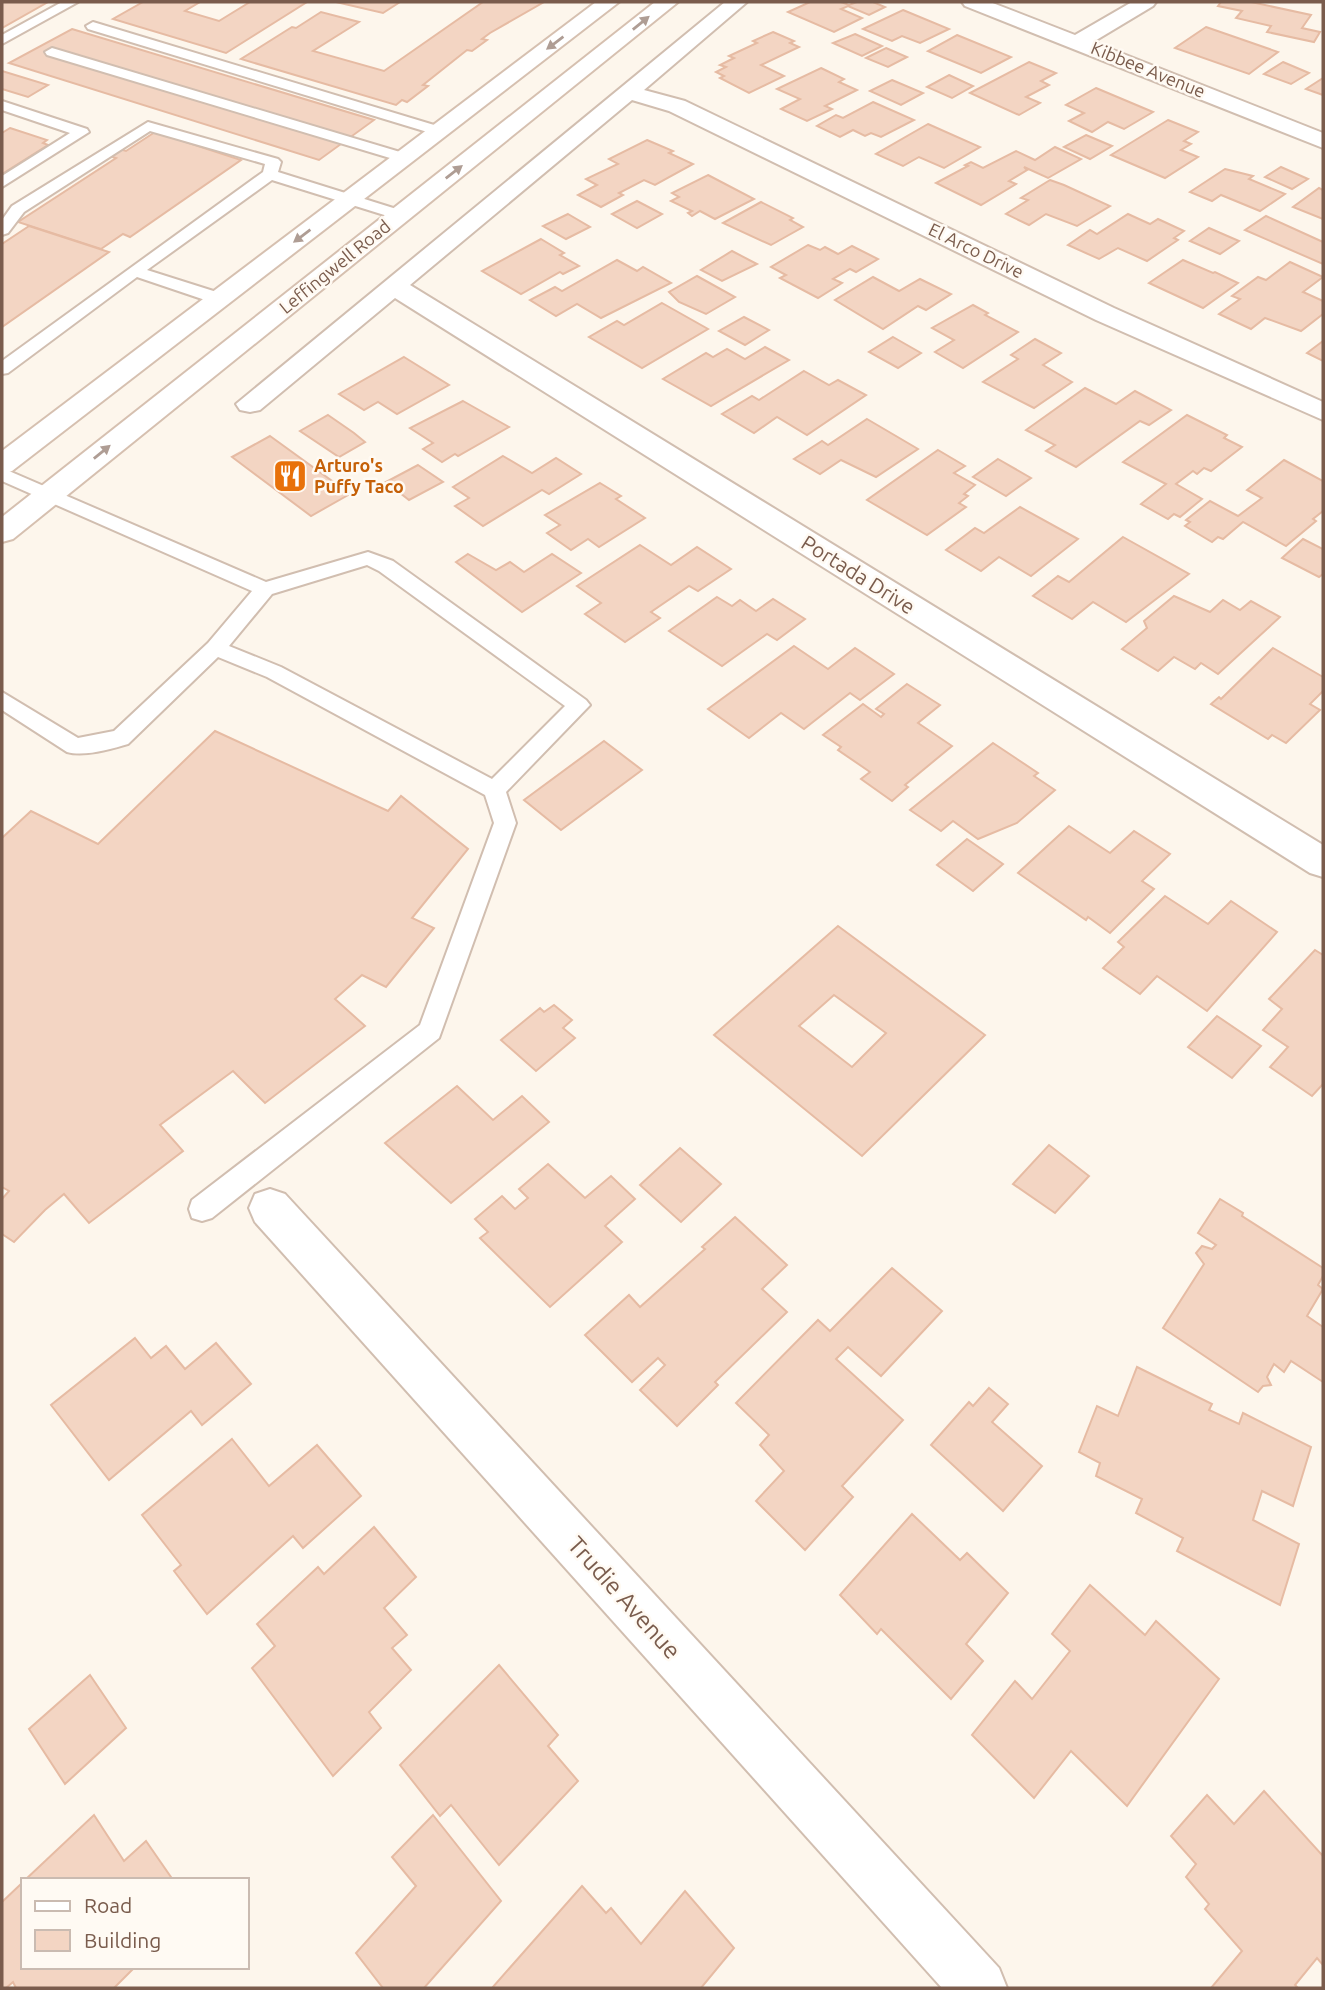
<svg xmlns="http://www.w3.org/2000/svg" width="1325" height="1990" viewBox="0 0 1325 1990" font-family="Ubuntu,sans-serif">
	<rect width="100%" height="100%" fill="#fdf6ec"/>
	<g fill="#f3d5c3" stroke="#e6bba3" stroke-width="2" fill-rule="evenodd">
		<path d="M2,2h46l-46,26z"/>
		<path d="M143,2h57l-15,9 34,10 31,-19h57l-81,51 -113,-34z"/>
		<path d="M336,2h64l-17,11z"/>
		<path d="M483,2h61l-54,31 -8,6 5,1 -15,11 -5,-1 -44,35 5,1 -21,16 -5,-2 -6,5 -155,-46 51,-32 4,1 25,-16 38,10 -46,29 71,20z"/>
		<path d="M810,2h31l8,3 8,-3h16l12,5 -16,8 -21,-9 -7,3 21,9 -28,14 -46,-20z"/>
		<path d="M1221,2h30l60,13 -9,13 18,4 -6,10 -47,-10 4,-6 -35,-8 6,-7 -24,-5z"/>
		<path d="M903,10l46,19 -29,14 -18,-7 -10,5 -29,-12z"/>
		<path d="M1206,27l72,25 -29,22 -74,-26z"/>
		<path d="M72,29l302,91 -55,40 -310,-97z"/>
		<path d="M773,32l21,9 -4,2 9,4 -38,18 23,11 -35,17 -29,-15 4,-2 -8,-4 10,-5 -6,-2 14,-7 -5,-2 28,-13 -4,-2z"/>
		<path d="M855,34l27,12 -20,10 -29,-13z"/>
		<path d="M957,35l54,22 -30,16 -53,-22z"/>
		<path d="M886,48l21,9 -19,10 -22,-9z"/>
		<path d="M1029,62l27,11 -15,8 8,4 -23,12 14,6 -21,12 -49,-22z"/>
		<path d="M1283,62l26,11 -18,11 -27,-10z"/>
		<path d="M821,68l23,11 -5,3 18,8 -32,16 7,3 -25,12 -26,-12 19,-10 -23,-10z"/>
		<path d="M2,71l46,14 -20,12 -26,-8z"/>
		<path d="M949,75l24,11 -21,12 -25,-11z"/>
		<path d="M1323,78v17l-17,-6z"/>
		<path d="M892,80l31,13 -22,12 -31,-14z"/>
		<path d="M1096,88l57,24 -29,17 -16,-7 -16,10 -23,-11 15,-8 -18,-8z"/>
		<path d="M873,102l41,18 -33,17 -10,-4 -6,3 -12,-6 -13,7 -23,-11 19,-11 7,3z"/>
		<path d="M1168,120l30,12 -14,9 7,3 -10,6 17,7 -33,21 -54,-23z"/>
		<path d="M928,124l52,23 -36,21 -25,-11 -16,9 -27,-12z"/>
		<path d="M10,128l37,12 -4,3 5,2 -46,29v-41z"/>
		<path d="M155,132l86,28 -111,77 -7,-3 -22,15 -83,-27 98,-64 -10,-3 10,-7 10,3z"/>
		<path d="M1086,135l26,11 -22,13 -26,-12z"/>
		<path d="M647,140l26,11 -4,2 24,11 -38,21 -11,-5 -25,13 4,2 -22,12 -23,-12 19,-10 -11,-6 32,-15 -9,-5z"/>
		<path d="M1055,147l26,12 -33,19 -24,-11 3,3 -18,11 7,3 -35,21 -45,-22 32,-17 -3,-1 6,-3 12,6 33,-17 19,9z"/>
		<path d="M1281,167l27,12 -16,10 -27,-12z"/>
		<path d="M1225,169l28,7 -4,3 36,15 -25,17 -39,-16 -9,6 -22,-9z"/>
		<path d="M708,175l46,24 -39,20 -15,-8 -8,5 -4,-3 4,-2 -21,-10 8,-4 -7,-4z"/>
		<path d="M1050,180l14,5 46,21 -33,20 -31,-12 -17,11 -23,-11 22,-14 -7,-2z"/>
		<path d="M1319,188l4,2v29l-30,-12z"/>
		<path d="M637,201l25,13 -25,14 -25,-14z"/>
		<path d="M761,202l32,16 -3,2 13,7 -32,18 -48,-22z"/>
		<path d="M568,214l22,13 -24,12 -23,-13z"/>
		<path d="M1128,214l22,10 8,-5 26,12 -10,7 4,2 -31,21 -29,-13 -19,11 -31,-14 22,-15 7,4z"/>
		<path d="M1266,216l57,26v22l-78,-34z"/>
		<path d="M29,226l80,26 -107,75v-83z"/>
		<path d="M1209,228l30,13 -19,13 -30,-13z"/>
		<path d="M541,239l23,14 -4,2 19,11 -16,8 -3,-2 -39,22 -39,-23z"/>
		<path d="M808,245l12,5 5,-3 13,7 14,-8 26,13 -22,13 -6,-3 -17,10 9,4 -24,15 -38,-20 6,-3 -15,-8z"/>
		<path d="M732,251l25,13 -35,17 -21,-11z"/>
		<path d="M617,260l20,11 6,-4 28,16 -70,35 -24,-14 -21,12 -26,-16 25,-13 7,4z"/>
		<path d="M1183,260l30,13 2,-1 23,11 -35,25 -54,-25z"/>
		<path d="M1290,262l33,15 -20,15 20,9v13l-22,17 -36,-13 -14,11 -32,-15 21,-15 -8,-3 26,-19 8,3z"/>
		<path d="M697,276l38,21 -29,17 -27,-12 -10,-10z"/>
		<path d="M873,277l26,14 21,-12 31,15 -25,16 -8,-4 -35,23 -48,-29z"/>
		<path d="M662,303l46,26 -66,39 -53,-31 28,-16 7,4z"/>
		<path d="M973,305l15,8 -3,2 33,17 -55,36 -28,-16 19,-12 -22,-12z"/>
		<path d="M744,317l25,13 -24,15 -26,-14z"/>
		<path d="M893,337l28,16 -23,15 -29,-16z"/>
		<path d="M1035,339l26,14 -18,12 29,17 -38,26 -51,-26 35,-23 -7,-4z"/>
		<path d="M1323,341v20l-16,-8z"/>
		<path d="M765,347l24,13 -78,46 -48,-27 43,-26 7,4 14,-8 18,10z"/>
		<path d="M404,357l45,28 -52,29 -19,-12 -14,8 -25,-16z"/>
		<path d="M804,371l25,14 9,-5 28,15 -59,40 -30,-18 -23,16 -32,-19 30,-18 7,4z"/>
		<path d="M1085,388l31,16 19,-13 36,19 -22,15 -9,-4 -64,46 -30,-16 9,-6 -29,-15z"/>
		<path d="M463,401l46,26 -51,29 -3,-2 -13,8 -19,-13 10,-6 -23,-15z"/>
		<path d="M328,415l26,18 11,9 -26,15 -39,-26z"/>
		<path d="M1187,415l40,20 -3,3 18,9 -31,24 -7,-3 -7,6 -4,-3 -17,13 26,15 -22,18 -6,-3 -6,5 -27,-15 25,-20 -43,-22z"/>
		<path d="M867,419l51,30 -42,28 -35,-17 -21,14 -26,-15 28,-18 6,4z"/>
		<path d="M270,436l80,58 -39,22 -79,-59z"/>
		<path d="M938,450l27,16 -11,7 21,12 -11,9 4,2 -9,7 7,4 -39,28 -60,-35z"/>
		<path d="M503,456l29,17 24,-15 25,16 -32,20 -7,-4 -59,36 -28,-20 14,-8 -16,-11z"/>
		<path d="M998,459l33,19 -25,18 -33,-19z"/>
		<path d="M1284,460l39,21v30l-10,8 3,2 -30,25 -43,-24 -20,17 -5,-2 -6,5 -27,-16 5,-4 -4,-2 24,-19 28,15 24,-18 -15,-8z"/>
		<path d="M418,465l25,17 -34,18 -23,-18z"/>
		<path d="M600,483l21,13 -5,3 29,19 -46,29 -11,-8 -17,11 -24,-17 13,-8 -15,-10z"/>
		<path d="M1020,507l58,32 -47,37 -32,-19 -18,14 -35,-21 29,-22 9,5z"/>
		<path d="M1123,537l66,37 -63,48 -33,-20 -21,17 -39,-23 25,-20 11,6z"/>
		<path d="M1303,539l20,10v25l-4,3 -37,-19z"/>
		<path d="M640,545l31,20 26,-18 34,22 -33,22 -9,-5 -38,26 9,6 -35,24 -40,-28 16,-11 -24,-17z"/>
		<path d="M468,554l28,16 14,-8 14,10 28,-18 29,19 -59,39 -66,-50z"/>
		<path d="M1174,596l36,16 13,-12 17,10 11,-9 29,16 -62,57 -17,-11 -6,6 -21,-12 -16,14 -36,-22 25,-21 -3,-7z"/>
		<path d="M717,597l15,9 8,-6 16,11 17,-12 32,20 -28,21 -10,-6 -45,32 -53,-35z"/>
		<path d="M794,646l34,23 27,-21 39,26 -34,26 -10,-7 -46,36 -23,-16 -32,25 -41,-29z"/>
		<path d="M1273,648l50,29v14l-13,13 10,6 -34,33 -14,-8 -4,4 -57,-35 8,-7 2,2z"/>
		<path d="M907,684l33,21 -22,18 34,23 -47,39 3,2 -16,14 -31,-22 9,-7 -32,-22 3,-3 -18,-12 40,-31 18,13 3,-3 -8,-5z"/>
		<path d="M215,731l173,80 13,-15 67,53 -56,69 22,10 -48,59 -24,-12 -27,24 30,27 -100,77 -32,-32 -73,54 23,26 -94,72 -25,-29 -19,16 -31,32 -12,-8v-35l7,-8 -7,-4v-349l29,-27 67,33z"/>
		<path d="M604,741l38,29 -81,60 -37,-30z"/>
		<path d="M993,743l45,30 -4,3 21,14 -38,33 -39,16 -25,-18 -12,10 -31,-21z"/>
		<path d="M1069,826l41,27 24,-22 36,23 -28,27 12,8 -44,44 -22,-16 -2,3 -68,-47z"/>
		<path d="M967,839l36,25 -30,27 -36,-26z"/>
		<path d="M1165,896l43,28 23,-23 46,31 -70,79 -50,-35 -17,18 -37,-26 21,-21 -6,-5z"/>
		<path d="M838,926l147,109 -123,121 -148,-121zM834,995l52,38 -34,34 -53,-41z"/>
		<path d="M1315,950l8,5v129l-11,12 -42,-29 18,-20 -25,-17 19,-21 -13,-10z"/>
		<path d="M554,1005l18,15 -9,8 12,10 -39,33 -35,-31 39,-32 4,4z"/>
		<path d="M1217,1016l44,30 -29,32 -44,-31z"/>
		<path d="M457,1086l36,34 29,-24 27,26 -98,81 -66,-60z"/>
		<path d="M1049,1145l40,31 -34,37 -42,-29z"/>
		<path d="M680,1148l41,36 -40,38 -41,-37z"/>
		<path d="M548,1164l37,34 26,-22 24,23 -30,27 17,16 -72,65 -70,-69 8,-6 -13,-13 27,-23 13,13 13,-11 -9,-9z"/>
		<path d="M1220,1199l23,14 -1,3 81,52v8l-5,9 5,4 -16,27 16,11v55l-32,-21 -7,11 -10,-8 -7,13 4,8 -8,1 -5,6 -95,-64 41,-64 -8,-11 6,-7 10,3 4,-4 -18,-12z"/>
		<path d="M735,1217l52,48 -25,24 25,23 -72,70 3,3 -41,41 -37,-36 25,-25 -7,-7 -26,24 -47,-47 44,-40 11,12 65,-58 -3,-2z"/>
		<path d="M892,1268l50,43 -61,65 -33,-29 -12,12 67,61 -61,66 11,11 -48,53 -49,-49 28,-30 -24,-26 9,-10 -33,-32 82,-83 12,11z"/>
		<path d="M135,1338l16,20 15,-12 19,23 31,-26 35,41 -49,41 -11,-14 -82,69 -58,-75z"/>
		<path d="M1137,1367l75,37 -3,6 30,14 4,-11 68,34 -18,59 -31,-15 -9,29 46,24 -19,61 -103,-54 6,-13 -47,-25 6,-14 -46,-23 4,-13 -21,-11 18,-46 21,10z"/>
		<path d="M989,1388l19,16 -16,18 50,44 -39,45 -72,-66 38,-43 4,4z"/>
		<path d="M232,1439l37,47 48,-41 44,51 -58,52 -10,-12 -86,78 -33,-43 7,-6 -39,-50z"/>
		<path d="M912,1514l48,46 7,-7 41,40 -42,51 17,17 -32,38 -70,-70 -4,5 -37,-39z"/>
		<path d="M374,1527l42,50 -32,31 23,27 -15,13 19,22 -42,42 12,16 -48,48 -81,-108 23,-22 -18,-22 61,-57 6,7z"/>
		<path d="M1090,1585l55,50 11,-14 63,58 -92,127 -56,-55 -37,47 -62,-63 43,-54 17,18 38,-48 -18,-17z"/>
		<path d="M499,1665l59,70 -10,11 30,35 -79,84 -48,-60 -11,11 -40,-51z"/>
		<path d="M90,1675l36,53 -61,56 -36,-55z"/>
		<path d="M1264,1791l58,64 1,-2v112l-6,-7 -22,27 3,3h-87l31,-37 -37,-42 4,-5 -23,-27 10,-13 -25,-28 36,-41 27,29z"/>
		<path d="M94,1815l30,46 22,-20 27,39h-148z"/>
		<path d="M433,1815l68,86 -77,87h-41l-27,-35 60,-67 -24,-29z"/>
		<path d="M23,1882v85h112l-21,21h-98l-3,-6 -7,6h-4v-86z"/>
		<path d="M582,1886l24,27 5,-5 30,36 44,-53 49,57 -33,40h-209z"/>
	</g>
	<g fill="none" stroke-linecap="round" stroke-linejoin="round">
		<g stroke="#d1beb0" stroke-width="4">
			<g id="lane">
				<path d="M62,2h16l-76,42v-9z"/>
				<path d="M93,22l351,106 2,3 -7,4 -5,-1 -346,-105 -2,-3z"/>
				<path d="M52,48l358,107 2,3 -7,4 -5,-1 -353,-106 -2,-3z"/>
				<path d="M2,101l85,28 2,3 -87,55v-11l68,-43 -68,-23z"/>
				<path d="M148,122l130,37 3,3 -3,10 128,40 2,3 -2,3h-12l-122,-38 -125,90 79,25 2,4 -2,4h-12l-77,-26 -129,96 -6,1v-13l261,-189 2,-8 -115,-33 -126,81 -16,21 -6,2v-15l10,-14z"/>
				<path d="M2,468l264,114 102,-30 25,9 193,139 4,5 -84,87 10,31 -77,215 -227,180 -10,3 -10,-3 -3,-9 3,-9 228,-175 74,-202 -9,-28 -218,-118 -49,-20 -90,87c-17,5 -44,13 -61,8l-65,-42v-18l76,46 36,-7 94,-88 44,-52 -250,-110zM367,565l12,6 186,135 -73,73 -211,-112 -52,-21 43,-52z"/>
			</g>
		</g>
		<g stroke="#d1beb0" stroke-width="4">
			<g id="street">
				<path d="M725,2h22l-103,88 41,11 429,207 209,94v18l-227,-100 -427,-209 -37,-11 -222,185 913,560v32l-13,-4 -915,-575 -135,112 -10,2 -10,-2 -4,-6z"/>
				<path d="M962,2h28l85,33 57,-33h24l-3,4 -60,36 230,91v15l-358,-142z"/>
				<path d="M270,1189l15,5 714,774 8,20h-65l-687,-766 -6,-14 6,-14z"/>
			</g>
		</g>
		<g stroke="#d6c0b0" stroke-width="4">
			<g id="secondary">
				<path d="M596,2h23l-607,469 -10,3v-23z"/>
				<path d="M655,2h23l-665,537 -11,3v-25z"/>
			</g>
		</g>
		<use href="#lane" fill="#fff" fill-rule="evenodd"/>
		<use href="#street" fill="#fff" fill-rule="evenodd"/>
		<use href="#secondary" fill="#fff" fill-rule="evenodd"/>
	</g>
	<defs><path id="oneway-solid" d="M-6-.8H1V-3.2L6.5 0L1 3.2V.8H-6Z" transform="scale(1.75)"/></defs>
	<g fill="#af9d94">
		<use href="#oneway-solid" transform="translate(641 23) rotate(-39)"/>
		<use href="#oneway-solid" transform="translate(555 43) rotate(143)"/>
		<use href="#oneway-solid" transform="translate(454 172) rotate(-38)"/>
		<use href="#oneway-solid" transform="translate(302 236) rotate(143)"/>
		<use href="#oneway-solid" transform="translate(102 452) rotate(-39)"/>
	</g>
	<defs>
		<g id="restaurant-square" transform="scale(1.75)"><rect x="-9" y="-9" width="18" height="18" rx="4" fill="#e8710a" stroke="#fffaf3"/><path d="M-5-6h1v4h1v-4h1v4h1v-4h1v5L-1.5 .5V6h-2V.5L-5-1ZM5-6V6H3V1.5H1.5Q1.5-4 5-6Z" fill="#fff"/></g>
	</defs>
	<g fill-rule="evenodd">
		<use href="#restaurant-square" x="290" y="476"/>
	</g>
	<g text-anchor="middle" stroke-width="5" stroke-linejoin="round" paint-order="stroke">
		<g font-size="18" fill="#7a5c4d" stroke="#fffaf3">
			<text transform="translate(1148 70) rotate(22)" y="6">Kibbee Avenue</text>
			<text transform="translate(976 251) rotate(26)" y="6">El Arco Drive</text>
			<text transform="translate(335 267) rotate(-39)" y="6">Leffingwell Road</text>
		</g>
		<g font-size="18" font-weight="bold" fill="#c56008" stroke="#fffaf3" text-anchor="start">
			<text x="314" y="472">Arturo's<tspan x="314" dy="21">Puffy Taco</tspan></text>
		</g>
		<g font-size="21" fill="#7a5c4d" stroke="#fffaf3">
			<text transform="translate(858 575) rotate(32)" y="7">Portada Drive</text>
		</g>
		<g font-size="24" fill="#7a5c4d" stroke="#fffaf3">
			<text transform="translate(624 1598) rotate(48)" y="8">Trudie Avenue</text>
		</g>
	</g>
	<rect width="1325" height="1990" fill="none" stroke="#7a5c4d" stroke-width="7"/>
	<rect x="21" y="1878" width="228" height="91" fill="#fffaf3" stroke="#cabbb1" stroke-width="2"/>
	<rect x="35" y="1901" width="35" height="10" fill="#ffffff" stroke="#cabbb1" stroke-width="2"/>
	<text x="84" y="1913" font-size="21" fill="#7a5c4d">Road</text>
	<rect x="35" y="1930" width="35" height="21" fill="#f3d5c3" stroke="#cabbb1" stroke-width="2"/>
	<text x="84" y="1948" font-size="21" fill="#7a5c4d">Building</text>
</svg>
